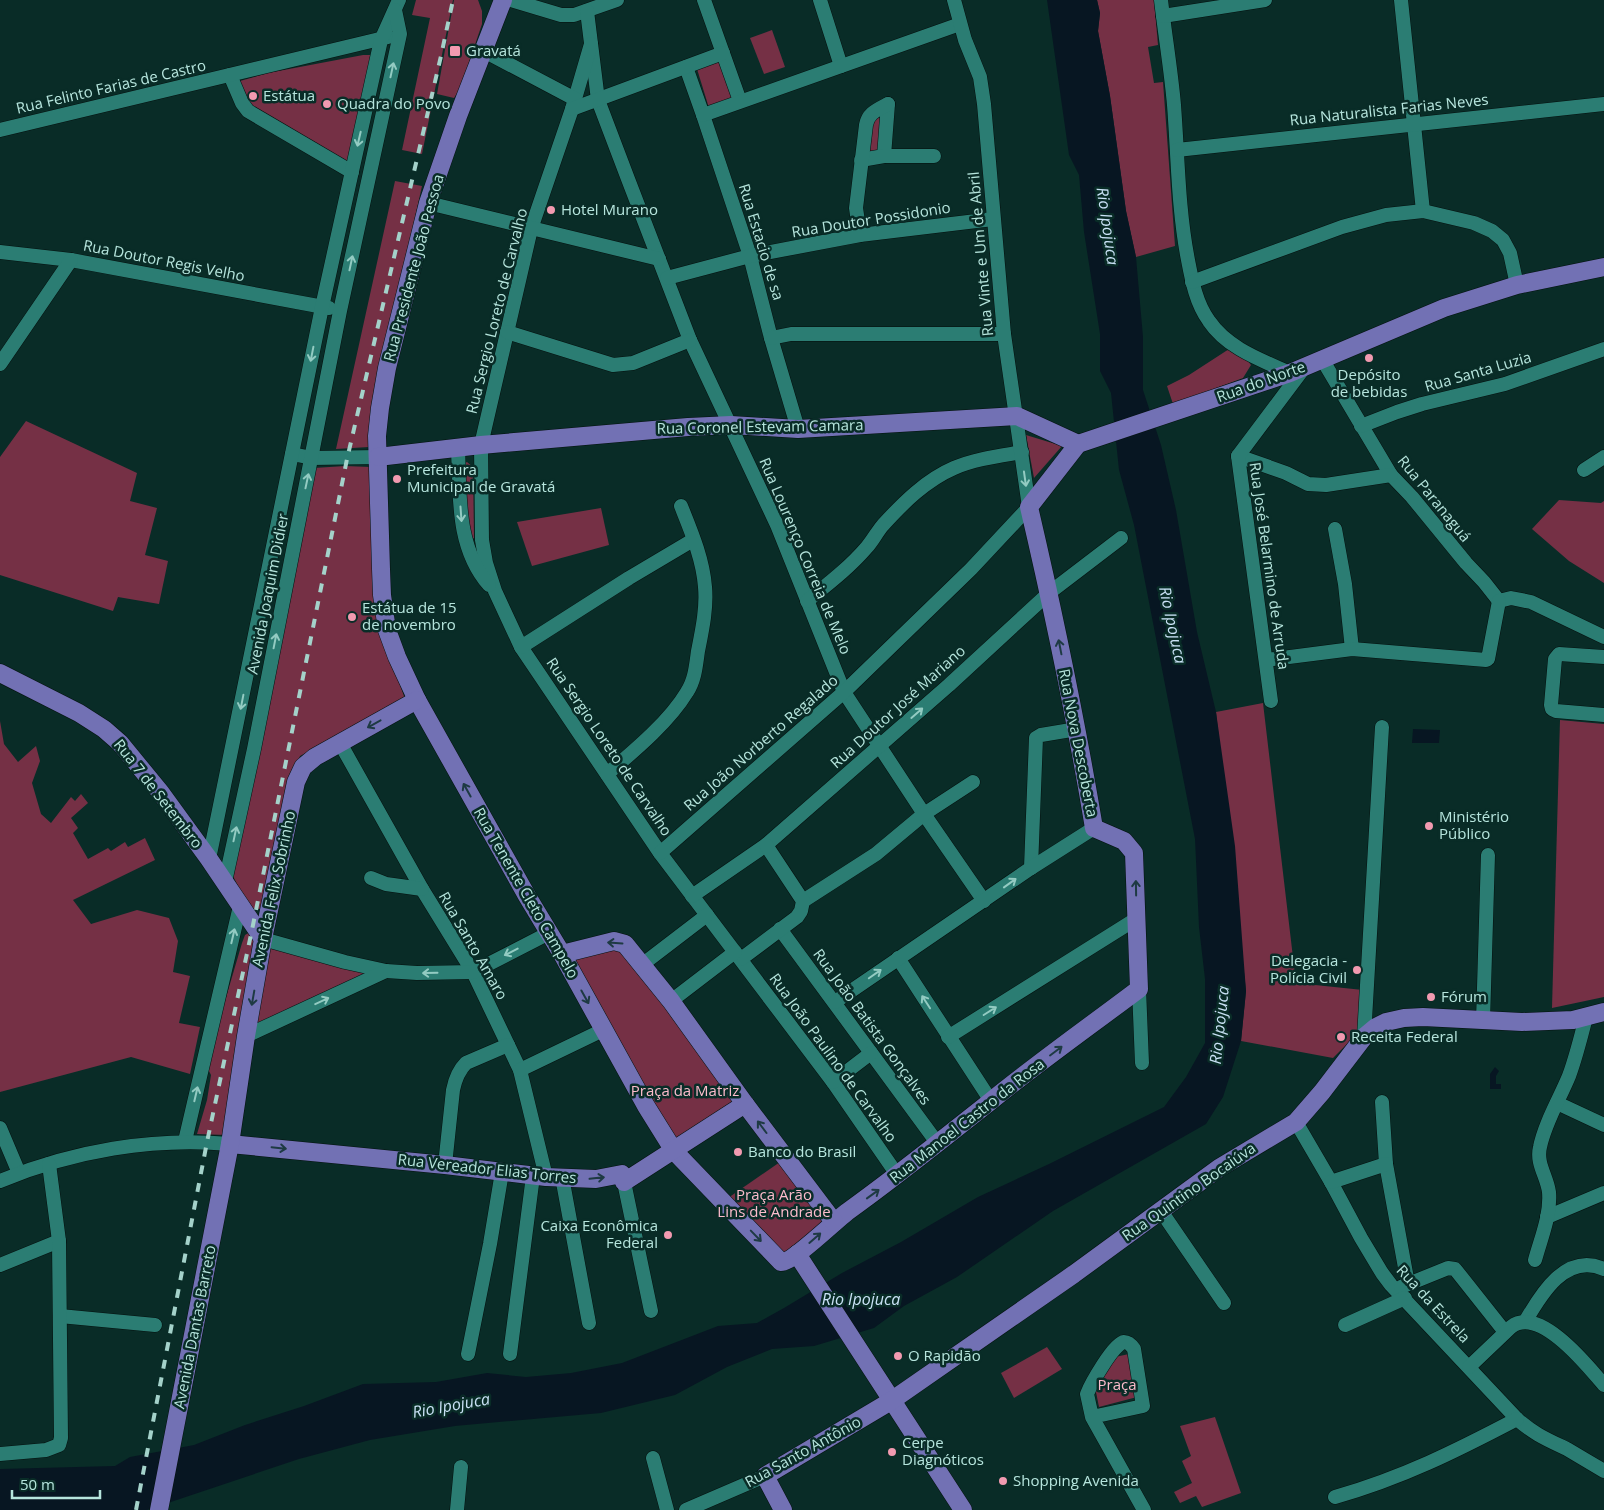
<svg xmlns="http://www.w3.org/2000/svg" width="1604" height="1510" viewBox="0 0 1604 1510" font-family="'Open Sans',sans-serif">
	<rect width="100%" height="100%" fill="#092c27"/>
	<g fill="#753045">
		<path d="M416,0h37l-31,154 -20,-4 28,-132 -18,-3z"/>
		<path d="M454,0h24l4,11v13l-22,65 -6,9 -17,-4z"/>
		<path d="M1097,0h57l4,45 -10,2 6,36 9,-1 12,164 -39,11 -10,-46 -16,-115 -12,-65 2,-18z"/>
		<path d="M772,30l13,37 -21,7 -14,-36z"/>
		<path d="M363,55h7l2,3 -22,104h-4l-90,-51 -18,-24 2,-6 28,-8z"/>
		<path d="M722,60l13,37 -26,11 -12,-39z"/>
		<path d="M872,117l12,1 -5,35h-13z"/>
		<path d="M395,181l27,5 -53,237v24l-33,2z"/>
		<path d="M1234,347l7,5 10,13 -8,13 -70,26 -6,-18 22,-11 37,-24z"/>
		<path d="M26,421l111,52 -7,28 27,7 -12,47 23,6 -9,43 -41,-7 -5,14 -113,-36v-118z"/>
		<path d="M1026,435l36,11 -28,32z"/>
		<path d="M467,462l6,5 1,71 -4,3 -7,-77z"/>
		<path d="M345,466l26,1 10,165 24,67 -105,57 -5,13 -28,136 -7,4 -11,-1 -18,-36 83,-404z"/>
		<path d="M1559,500l42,3 3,-2v82l-35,-22 -37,-32z"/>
		<path d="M601,508l8,37 -77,21 -15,-44z"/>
		<path d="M1263,703l33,280 67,7 -5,43 -25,25 -92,-17 5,-50 -30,-279z"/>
		<path d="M1560,720l44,4v273l-52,11z"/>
		<path d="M0,721l4,23 14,18 18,-16 4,15 -8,22 9,31 10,9 20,-26 4,4 6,-7 7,9 -17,15 7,10 -5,5 15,26 20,-11 3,3 14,-9 3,5 17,-9 10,22 -82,40 18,24 46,-14 32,8 9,23 -5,31 17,4 -11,47 21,4 -10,47 -59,-17 -131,35z"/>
		<path d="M250,932l5,4 -29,199 -29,-1 10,-34 4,-25 -4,-8 15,-56 20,-68 3,-8z"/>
		<path d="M269,946l103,26 -117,55z"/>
		<path d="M618,949l20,22 97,131 -60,39 -103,-183z"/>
		<path d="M780,1162l45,60 -43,34 -54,-58z"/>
		<path d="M1047,1347l15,22 -48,29 -13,-25z"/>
		<path d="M1129,1354l8,43 -38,10 -4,-20 20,-30z"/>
		<path d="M1215,1417l26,76 -39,14 -6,-11 -16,7 -6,-11 18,-9 -10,-22 9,-5 -11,-30z"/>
	</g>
	<g fill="#071622">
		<path d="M1047,0h50l3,13 -2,18 12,65 16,115 10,46 7,80v53l18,55 15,65 21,122 19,80 19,134 11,145 -5,50 -18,56 -17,27 -153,87 -96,66 -53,29 -30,22 -60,18 -42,3 -45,18 -52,28 -74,18 -146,13 -85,14 -71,19 -152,51h-147v-41l115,-3 15,-9 64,-12 51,-20 59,-19 59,-22 73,-2 51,-9 39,4 45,-4 51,-10 96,-37 39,-3 27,-15 58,-35 59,-31 77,-45 71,-33 115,-57 22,-30 19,-34v-64l-6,-52 -4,-88 -61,-314 -15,-55 -8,-77 -11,-22v-37l-16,-102 -5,-57 -10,-20z"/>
		<path d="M1413,729l27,1 -1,13h-27z"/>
		<path d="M1495,1067l4,4 -3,5v8h5v5h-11v-15z"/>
	</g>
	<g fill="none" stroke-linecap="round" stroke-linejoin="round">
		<g stroke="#05110f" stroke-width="15">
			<g id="minor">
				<path d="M511,0l50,15h13l43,-15"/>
				<path d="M704,0l36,101"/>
				<path d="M820,0l21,66"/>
				<path d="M1161,0c4,35 10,70 13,105 4,52 4,104 14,155 4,21 8,43 21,61 18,27 52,39 81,52"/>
				<path d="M1401,0l22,211"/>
				<path d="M587,11l11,89 30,79 62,161 87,185 67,167 80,122 60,87"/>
				<path d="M1163,16l102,-16"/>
				<path d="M591,44l-19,65 -41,120 -50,216 1,95 4,23 9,28 26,56 139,206 173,229 65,94"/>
				<path d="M484,51l91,48"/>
				<path d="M686,67l17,48 47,141 21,82 27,91"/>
				<path d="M230,75l12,28 6,8 104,61"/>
				<path d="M572,109l151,-56"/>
				<path d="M703,115l257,-91"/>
				<path d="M0,130l388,-93"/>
				<path d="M1177,150l427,-46"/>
				<path d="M884,156l4,-52"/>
				<path d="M861,160l23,-4h50"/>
				<path d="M428,203l231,56"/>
				<path d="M860,235l-4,-27 10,-83c2,-12 11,-15 22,-21"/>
				<path d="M0,252l71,8 258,48"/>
				<path d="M667,278l83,-22 110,-21 133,-16"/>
				<path d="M1192,282l150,-55 44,-12 37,-4 51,12 18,8 11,9 7,13 7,32"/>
				<path d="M507,332l106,33 20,-2 57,-23"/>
				<path d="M771,338l20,-4h213"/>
				<path d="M1322,359l69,116 21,22 54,66 18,19 15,19"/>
				<path d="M0,364l71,-104"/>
				<path d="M1361,426l36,-14 25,-8 83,-20 99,-35"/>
				<path d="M458,448c2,48 -2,99 31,137"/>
				<path d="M292,454l20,4 66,-1"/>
				<path d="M1238,456l48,17 22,11 18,1 65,-10"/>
				<path d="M1584,470l20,-13"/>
				<path d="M1335,529l10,55 7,65"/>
				<path d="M807,601c21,-17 42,-33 60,-54 6,-7 10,-15 16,-22 20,-22 43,-45 71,-57 21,-9 45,-12 68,-16"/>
				<path d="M1499,601l12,-3 20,4 73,35"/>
				<path d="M521,647l108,-69 64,-38"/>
				<path d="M1604,657l-45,-3 -4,5 -4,46 1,4 4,2 48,4"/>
				<path d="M1266,660l86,-11 134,11 2,-1 11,-58"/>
				<path d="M1271,701l-33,-245 66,-88"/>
				<path d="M340,743l82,146 51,83 47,98 26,107"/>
				<path d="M607,774c27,-23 62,-52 80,-82 8,-12 9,-27 11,-41 4,-20 9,-43 7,-64 -2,-28 -14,-56 -24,-81"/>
				<path d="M660,853l184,-161 127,-123 58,-62 -25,-173 -20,-230 -4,-27 -15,-37 -11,-40"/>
				<path d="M209,859l113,-552 59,-267 18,-40"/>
				<path d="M1031,868l5,-130 5,-3 36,-6"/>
				<path d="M371,878l15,6 36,5"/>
				<path d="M225,882l29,-133 86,-438 60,-277 -5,-24"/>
				<path d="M692,896l74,-51 183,-160 100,-92 72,-55"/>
				<path d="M803,901l73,-47 48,-40 49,-32"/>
				<path d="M780,929l158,215"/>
				<path d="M263,939l82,23 41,9 31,2 56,-1 76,-39"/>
				<path d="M898,958l93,143"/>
				<path d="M741,959l56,-42 4,-6 2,-10 -37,-56"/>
				<path d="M643,964l64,-49"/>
				<path d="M1139,989l3,74"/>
				<path d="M671,1001l64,-49"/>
				<path d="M835,1002l196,-134 63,-40"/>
				<path d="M1483,1021l5,-166"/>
				<path d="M246,1036l140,-65"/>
				<path d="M948,1037l188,-118"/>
				<path d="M1364,1037l18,-310"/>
				<path d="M520,1070l83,-40"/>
				<path d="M833,1082l38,-29"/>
				<path d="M1382,1102l4,62 22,120"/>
				<path d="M1557,1103l47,22"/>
				<path d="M1296,1122l35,60 30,56 21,35 9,12 126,134c17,15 29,20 50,30 12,7 25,15 37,22"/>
				<path d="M0,1128l19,45"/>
				<path d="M185,1141l55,-235"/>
				<path d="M445,1165l8,-75c2,-10 5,-19 13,-27l42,-18"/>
				<path d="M562,1177l27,146"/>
				<path d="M0,1181c72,-30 153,-44 230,-37"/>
				<path d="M624,1182l27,129"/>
				<path d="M1331,1182l55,-18"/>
				<path d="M1161,1211l63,92"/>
				<path d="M1547,1217l57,-24"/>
				<path d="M1535,1260c6,-22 16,-45 14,-68 -2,-16 -13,-28 -9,-45 5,-24 19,-47 29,-71 7,-19 12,-39 17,-59"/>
				<path d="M0,1265l59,-24"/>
				<path d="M1401,1287l47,-19 7,1 50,63"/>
				<path d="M60,1316l95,9"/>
				<path d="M1525,1322c16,-28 41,-70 79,-53"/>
				<path d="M1345,1325l60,-27"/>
				<path d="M468,1354l22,-110 12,-72"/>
				<path d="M510,1354l23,-178"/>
				<path d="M1469,1367l42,-40c28,-22 76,38 93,58"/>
				<path d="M1092,1417l51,-11 -9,-57c-2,-3 -5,-7 -10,-7 -10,1 -33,42 -37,52l5,23 52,93"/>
				<path d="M0,1454l46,-4 13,-5 2,-7 -2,-197 -10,-77"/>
				<path d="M653,1458l14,52"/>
				<path d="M1335,1497c67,-19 121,-46 182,-78"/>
				<path d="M457,1510l4,-43"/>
				<path d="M686,1510l79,-34"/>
			</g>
		</g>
		<g stroke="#05110f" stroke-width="19">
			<g id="major">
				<path d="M503,0l-45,116 -30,87 -41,165 -7,40 -3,28 4,133 1,26 5,35 10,27 20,43 110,196 35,58 84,152 28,45 107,111c11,1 54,-41 66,-50 49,-35 96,-73 144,-111 48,-39 99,-75 148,-112l-5,-136 -10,-12 -30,-13c-18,-108 -40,-214 -65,-321l49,-63 212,-71 154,-65 73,-23 87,-18"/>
				<path d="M378,457l103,-12 207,-18 43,-2 67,4 219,-13 61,28"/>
				<path d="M0,673l79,40 25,16 16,14 41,50 48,66 54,80"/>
				<path d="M562,954l52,-13 11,3 46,57 74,103 89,118"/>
				<path d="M230,1144l215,21 101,12 50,2 26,-5 2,8 121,-78"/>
				<path d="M797,1254l166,256"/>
				<path d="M159,1510l71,-366 16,-108 17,-97 33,-157 7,-15 12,-10 102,-57"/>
				<path d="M783,1510l-18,-34 126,-75 183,-127 145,-106 77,-46 26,-30 42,-55 12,-10 10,-5 18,-4 19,-1 99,5 51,-2 31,-8"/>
			</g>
		</g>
		<use href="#minor" stroke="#2b7d73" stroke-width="14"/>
		<use href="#major" stroke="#7271b4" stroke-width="18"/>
		<path stroke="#a4d2ca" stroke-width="4" stroke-dasharray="9 9" stroke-linecap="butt" d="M136,1510l71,-368 46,-217 94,-466 94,-403 12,-56"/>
	</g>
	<defs><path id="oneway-shaft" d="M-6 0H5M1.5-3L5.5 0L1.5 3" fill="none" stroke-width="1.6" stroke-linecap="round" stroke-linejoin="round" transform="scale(1.25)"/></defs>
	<g stroke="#93cbc2">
		<use href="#oneway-shaft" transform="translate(392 70) rotate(-78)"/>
		<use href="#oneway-shaft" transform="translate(359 139) rotate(103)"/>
		<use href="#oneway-shaft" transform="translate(351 263) rotate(-78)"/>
		<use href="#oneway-shaft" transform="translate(312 354) rotate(101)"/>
		<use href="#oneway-shaft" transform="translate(1025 479) rotate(82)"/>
		<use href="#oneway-shaft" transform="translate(307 481) rotate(-78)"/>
		<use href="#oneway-shaft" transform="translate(461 514) rotate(86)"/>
		<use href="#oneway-shaft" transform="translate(275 641) rotate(-79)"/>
		<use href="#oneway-shaft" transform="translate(242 702) rotate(101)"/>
		<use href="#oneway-shaft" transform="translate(917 713) rotate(-41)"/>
		<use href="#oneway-shaft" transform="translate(235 834) rotate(-78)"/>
		<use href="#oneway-shaft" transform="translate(1010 883) rotate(-36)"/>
		<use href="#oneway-shaft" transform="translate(233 936) rotate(-77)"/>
		<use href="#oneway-shaft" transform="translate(511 952) rotate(153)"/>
		<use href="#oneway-shaft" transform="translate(430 973) rotate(179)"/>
		<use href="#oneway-shaft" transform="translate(875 974) rotate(-35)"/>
		<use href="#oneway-shaft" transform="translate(322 1001) rotate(-25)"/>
		<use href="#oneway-shaft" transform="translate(926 1002) rotate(-123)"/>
		<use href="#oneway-shaft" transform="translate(990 1011) rotate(-32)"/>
		<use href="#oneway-shaft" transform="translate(196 1094) rotate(-77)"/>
	</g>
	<g stroke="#1e3a43">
		<use href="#oneway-shaft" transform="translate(1060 647) rotate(-101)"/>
		<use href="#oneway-shaft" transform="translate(374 724) rotate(151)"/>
		<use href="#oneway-shaft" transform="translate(467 790) rotate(-119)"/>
		<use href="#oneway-shaft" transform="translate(1136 888) rotate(-91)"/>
		<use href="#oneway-shaft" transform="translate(615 943) rotate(-176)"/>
		<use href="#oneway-shaft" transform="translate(585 997) rotate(61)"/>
		<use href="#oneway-shaft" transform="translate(253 998) rotate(100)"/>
		<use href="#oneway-shaft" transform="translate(1056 1051) rotate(-37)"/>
		<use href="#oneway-shaft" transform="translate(762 1127) rotate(-127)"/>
		<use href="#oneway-shaft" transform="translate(279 1148) rotate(6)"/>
		<use href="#oneway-shaft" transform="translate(597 1178) rotate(-6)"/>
		<use href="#oneway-shaft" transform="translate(873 1194) rotate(-36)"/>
		<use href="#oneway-shaft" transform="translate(756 1236) rotate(46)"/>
		<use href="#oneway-shaft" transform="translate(815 1238) rotate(-41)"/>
	</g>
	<g fill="#f29ab0" stroke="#092c27" stroke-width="2">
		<rect x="449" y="45" width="12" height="12" rx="2.5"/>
		<circle cx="253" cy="96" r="5"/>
		<circle cx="327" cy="104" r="5"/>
		<circle cx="551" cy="210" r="5"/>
		<circle cx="1369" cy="358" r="5"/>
		<circle cx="397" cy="479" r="5"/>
		<circle cx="352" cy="617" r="5"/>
		<circle cx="1429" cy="826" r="5"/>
		<circle cx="1357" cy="970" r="5"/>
		<circle cx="1431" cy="997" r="5"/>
		<circle cx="1341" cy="1037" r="5"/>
		<circle cx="738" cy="1152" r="5"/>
		<circle cx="668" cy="1235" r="5"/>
		<circle cx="898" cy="1356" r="5"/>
		<circle cx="892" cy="1452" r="5"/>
		<circle cx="1003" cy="1481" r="5"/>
	</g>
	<g text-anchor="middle" stroke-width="5" stroke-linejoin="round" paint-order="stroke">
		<g font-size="15" fill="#b6e5dd" stroke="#092c27" text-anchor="start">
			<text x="466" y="56">Gravatá</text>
			<text x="263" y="101">Estátua</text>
			<text x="337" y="109">Quadra do Povo</text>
			<text x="561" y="215">Hotel Murano</text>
			<text x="1369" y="380" text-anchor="middle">Depósito<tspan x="1369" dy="17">de bebidas</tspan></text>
			<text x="407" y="475">Prefeitura<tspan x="407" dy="17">Municipal de Gravatá</tspan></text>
			<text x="362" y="613">Estátua de 15<tspan x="362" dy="17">de novembro</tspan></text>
			<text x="1439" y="822">Ministério<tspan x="1439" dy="17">Público</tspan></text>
			<text x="1347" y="966" text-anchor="end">Delegacia -<tspan x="1347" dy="17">Polícia Civil</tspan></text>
			<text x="1441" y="1002">Fórum</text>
			<text x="1351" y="1042">Receita Federal</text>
			<text x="748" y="1157">Banco do Brasil</text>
			<text x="658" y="1231" text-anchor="end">Caixa Econômica<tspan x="658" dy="17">Federal</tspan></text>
			<text x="908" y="1361">O Rapidão</text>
			<text x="902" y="1448">Cerpe<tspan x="902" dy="17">Diagnóticos</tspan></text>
			<text x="1013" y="1486">Shopping Avenida</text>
		</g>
		<g font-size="15" fill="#b6e5dd" stroke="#092c27">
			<text transform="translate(111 87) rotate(-13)" y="5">Rua Felinto Farias de Castro</text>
			<text transform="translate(1389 110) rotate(-6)" y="5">Rua Naturalista Farias Neves</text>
			<text transform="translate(871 220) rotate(-9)" y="5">Rua Doutor Possidonio</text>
			<text transform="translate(761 242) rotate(73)" y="5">Rua Estacio de sa</text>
			<text transform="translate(981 254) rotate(-95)" y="5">Rua Vinte e Um de Abril</text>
			<text transform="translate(164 261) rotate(11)" y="5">Rua Doutor Regis Velho</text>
			<text transform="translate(414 268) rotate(-75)" y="5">Rua Presidente João Pessoa</text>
			<text transform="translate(497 311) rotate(-76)" y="5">Rua Sergio Loreto de Carvalho</text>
			<text transform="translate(1478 372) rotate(-16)" y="5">Rua Santa Luzia</text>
			<text transform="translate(1261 382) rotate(-20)" y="5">Rua do Norte</text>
			<text transform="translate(760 427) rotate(-1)" y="5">Rua Coronel Estevam Camara</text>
			<text transform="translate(1434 499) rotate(51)" y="5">Rua Paranaguá</text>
			<text transform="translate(805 556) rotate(67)" y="5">Rua Lourenço Correia de Melo</text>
			<text transform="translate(1269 566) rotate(82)" y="5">Rua José Belarmino de Arruda</text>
			<text transform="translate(268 594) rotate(-79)" y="5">Avenida Joaquim Didier</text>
			<text transform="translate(898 707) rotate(-42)" y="5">Rua Doutor José Mariano</text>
			<text transform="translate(761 743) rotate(-41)" y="5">Rua João Norberto Regalado</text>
			<text transform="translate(1078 743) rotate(79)" y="5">Rua Nova Descoberta</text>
			<text transform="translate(609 747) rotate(56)" y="5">Rua Sergio Loreto de Carvalho</text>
			<text transform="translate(158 794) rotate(52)" y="5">Rua 7 de Setembro</text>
			<text transform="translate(274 889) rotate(-78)" y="5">Avenida Felix Sobrinho</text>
			<text transform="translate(526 893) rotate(60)" y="5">Rua Tenente Cleto Campelo</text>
			<text transform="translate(473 946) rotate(60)" y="5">Rua Santo Amaro</text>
			<text transform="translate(872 1027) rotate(54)" y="5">Rua João Batista Gonçalves</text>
			<text transform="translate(833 1058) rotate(54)" y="5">Rua João Paulino de Carvalho</text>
			<text transform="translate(967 1121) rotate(-38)" y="5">Rua Manoel Castro da Rosa</text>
			<text transform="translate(487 1169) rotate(6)" y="5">Rua Vereador Elias Torres</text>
			<text transform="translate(1189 1192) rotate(-35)" y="5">Rua Quintino Bocaiúva</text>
			<text transform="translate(1433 1304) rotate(47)" y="5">Rua da Estrela</text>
			<text transform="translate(195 1327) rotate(-79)" y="5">Avenida Dantas Barreto</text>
			<text transform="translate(803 1452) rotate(-29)" y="5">Rua Santo Antônio</text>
		</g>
		<g font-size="15" fill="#fdbccc" stroke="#092c27">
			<text x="685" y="1096">Praça da Matriz</text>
			<text x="774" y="1200">Praça Arão<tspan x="774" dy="17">Lins de Andrade</tspan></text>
			<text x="1117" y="1390">Praça</text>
		</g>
		<g font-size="16" font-style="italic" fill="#cae2f6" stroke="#092c27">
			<text transform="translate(1108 226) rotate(82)" y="6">Rio Ipojuca</text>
			<text transform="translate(1173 625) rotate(78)" y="6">Rio Ipojuca</text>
			<text transform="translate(1219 1025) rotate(-84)" y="6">Rio Ipojuca</text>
			<text x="861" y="1305">Rio Ipojuca</text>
			<text transform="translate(451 1405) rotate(-10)" y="6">Rio Ipojuca</text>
		</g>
	</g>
	<path d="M12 1490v8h88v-8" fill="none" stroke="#b6e5dd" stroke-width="2.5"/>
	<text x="20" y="1490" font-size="15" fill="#b6e5dd" stroke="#092c27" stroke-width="4" paint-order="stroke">50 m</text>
</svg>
